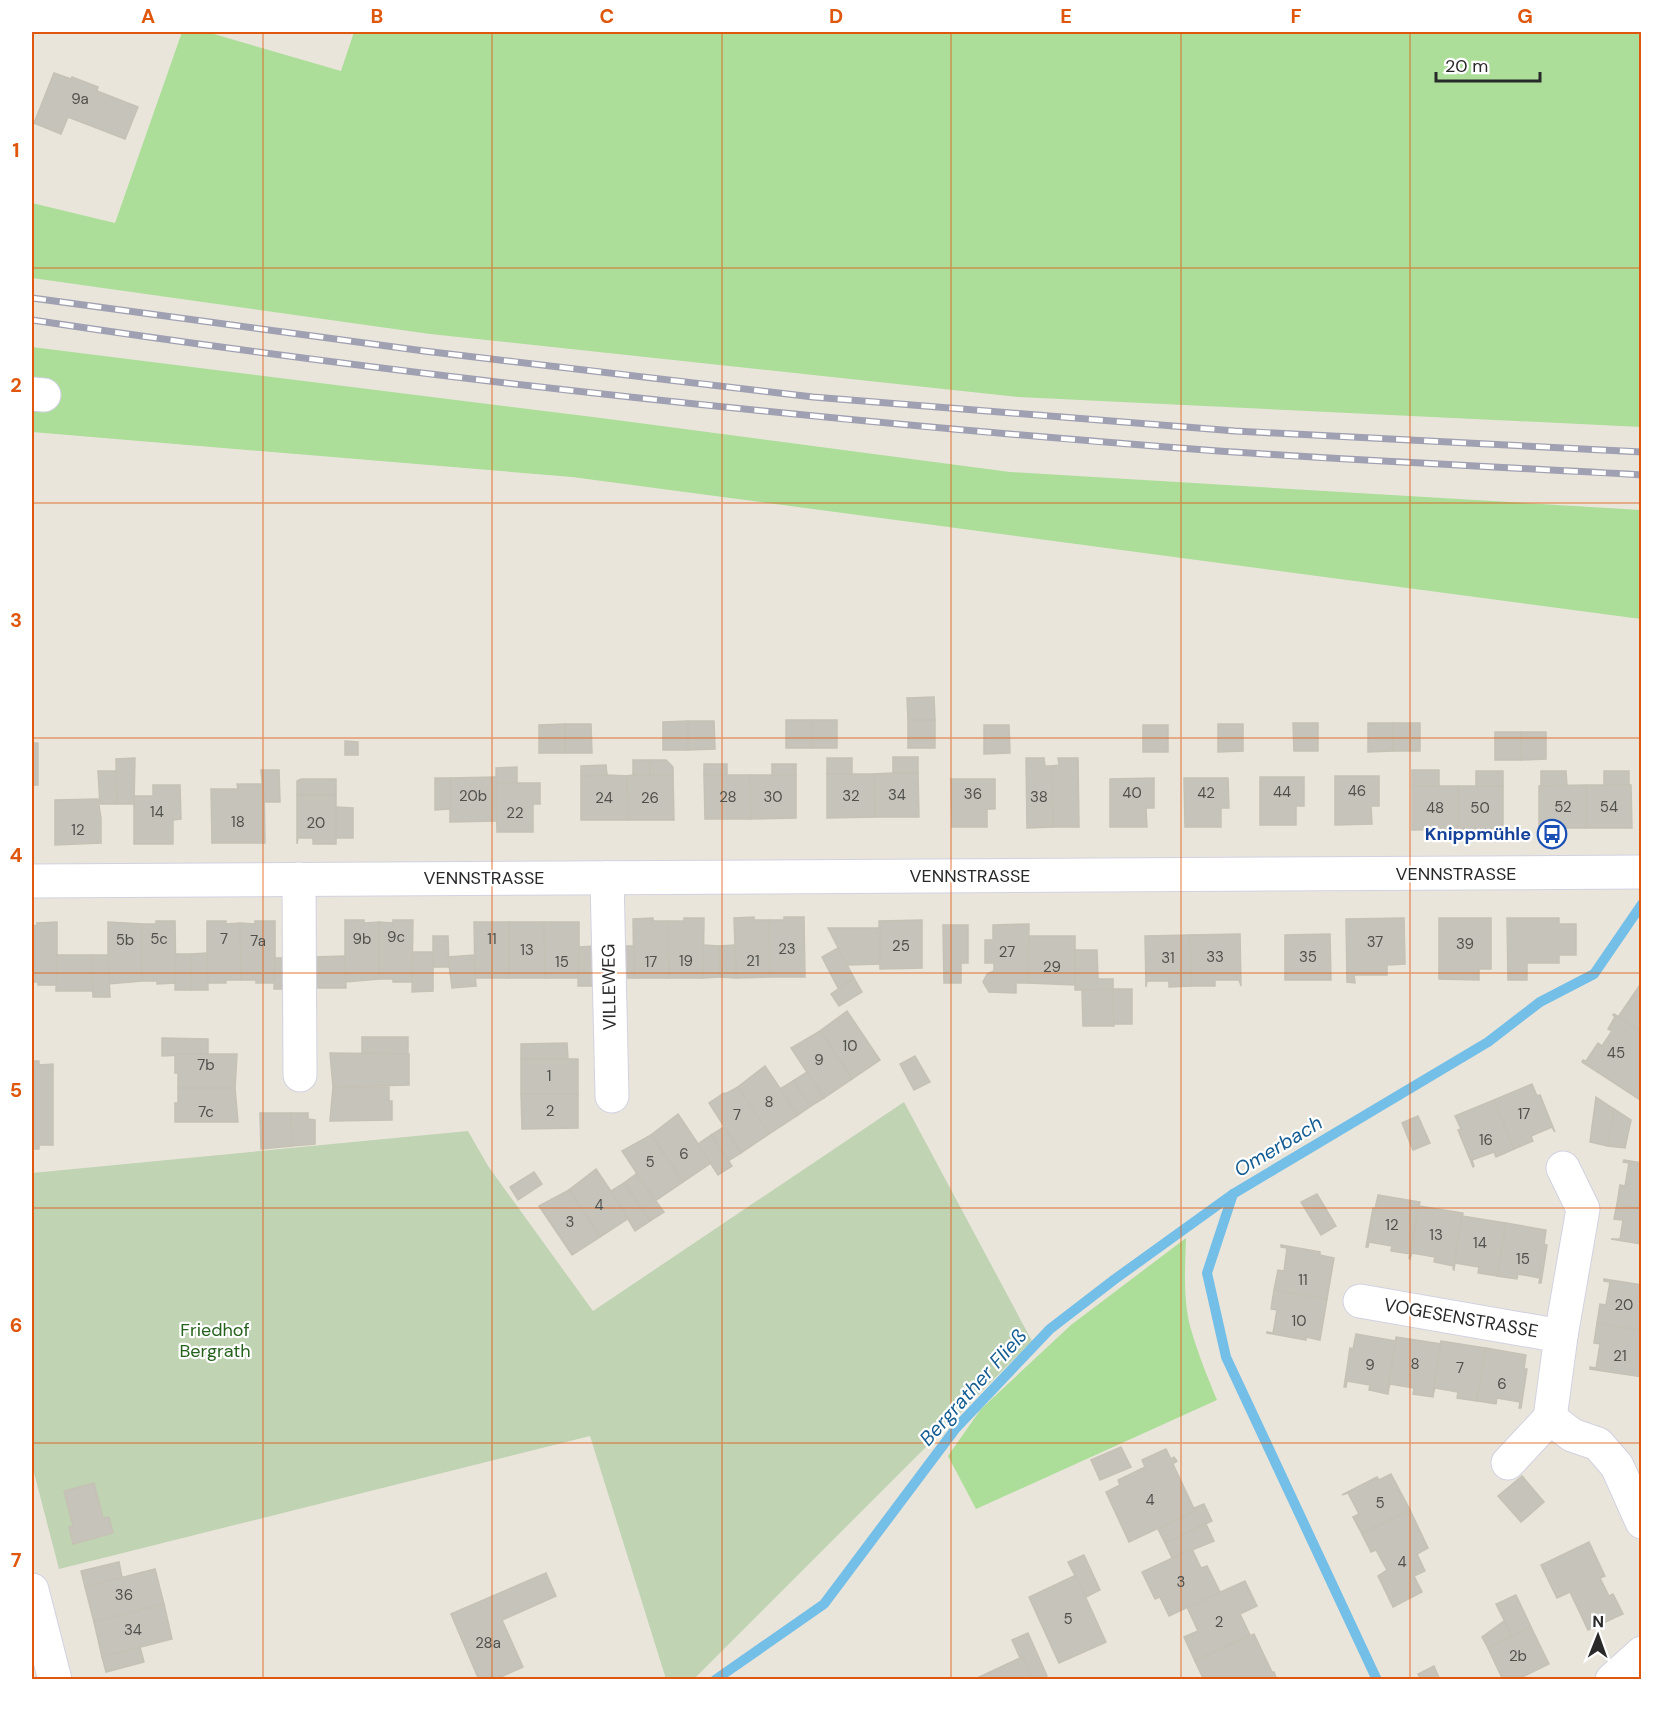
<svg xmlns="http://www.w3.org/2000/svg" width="1673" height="1711" viewBox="0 0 1673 1711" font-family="'DM Sans',sans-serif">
	<rect width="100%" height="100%" fill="#eae5db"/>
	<g fill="#acde9a">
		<path d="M182,32h25l134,39 13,-39h1287v395l-623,-30 -588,-63 -398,-56v-75l83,20z"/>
		<path d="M32,347l569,71 409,54 631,38v109l-1069,-142 -540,-45z"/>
		<path d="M1186,1238c-1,29 -3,60 4,88 7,25 17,50 27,74l-241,109 -28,-53 33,-47 90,-84z"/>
	</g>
	<path fill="#c0d3b3" d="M904,1102l128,239 -338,338h-28l-76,-243 -531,133 -27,-104v-292l436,-42 20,35 105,145z"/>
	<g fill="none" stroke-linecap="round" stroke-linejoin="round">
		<g stroke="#73bfe7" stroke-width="10">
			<path d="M715,1680l109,-76 132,-176 94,-99 65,-50 118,-85"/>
			<path d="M1377,1680l-151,-323 -19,-84 26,-79 255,-152 52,-40 54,-28 48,-70"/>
		</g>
	</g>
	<g fill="#c6c3ba" stroke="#c6c1b5" stroke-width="1.5">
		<path d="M54,73l17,6 1,-2 26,10 -1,4 41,16 -13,32 -57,-22 -7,17 -27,-11z"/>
		<path d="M934,697l1,23h-27l-1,-22z"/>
		<rect x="786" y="720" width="26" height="28"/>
		<rect x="812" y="720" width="25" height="28"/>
		<rect x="908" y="720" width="27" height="28"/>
		<path d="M688,721h26l1,28 -27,1z"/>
		<path d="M688,721v29h-25v-28z"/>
		<path d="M1293,723h25v28h-24z"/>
		<path d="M1368,723h25v28l-25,1z"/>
		<rect x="1393" y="723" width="27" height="28"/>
		<path d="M565,724h26l1,29h-27z"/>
		<path d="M565,724v29h-26v-28z"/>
		<path d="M1218,724h25v27l-25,1z"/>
		<path d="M984,725h25l1,28 -26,1z"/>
		<rect x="1143" y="725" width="25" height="27"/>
		<rect x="1495" y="732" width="26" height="28"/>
		<path d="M1521,732h25v27l-25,1z"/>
		<path d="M345,741l13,1v13h-13z"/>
		<rect x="32" y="743" width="6" height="42"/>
		<rect x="893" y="757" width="25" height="16"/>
		<path d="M135,758l-1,46h-17l-1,-45z"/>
		<rect x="827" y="758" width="25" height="16"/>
		<path d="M1026,758h18l1,8h7l1,61 -26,1z"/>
		<path d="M1058,758h20l1,69h-26l-1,-61 7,-1z"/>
		<rect x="633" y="760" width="17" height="15"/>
		<path d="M650,760h16l7,7v8h-23z"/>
		<rect x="704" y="764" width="23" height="11"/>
		<rect x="772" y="764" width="24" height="11"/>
		<path d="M606,765l1,10 -26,1v-10z"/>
		<path d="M517,767v16h-21v-15z"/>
		<path d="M261,770h18l1,32h-16z"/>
		<rect x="1412" y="770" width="27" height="16"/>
		<path d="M98,771h18l1,33h-17z"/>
		<rect x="1476" y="771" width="27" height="15"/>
		<path d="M1541,771h25l1,15h-26z"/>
		<rect x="1604" y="771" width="25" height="14"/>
		<path d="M893,773h25l1,44h-44l-1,-43z"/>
		<path d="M827,774h47l1,43 -48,1z"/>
		<path d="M607,775l20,1 1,44h-47v-44z"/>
		<path d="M633,775h40l1,45h-46l-1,-44z"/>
		<path d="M704,775h46l1,44h-46z"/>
		<path d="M750,775h46v43l-45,1z"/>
		<path d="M1335,776h44v30h-8l1,18 -37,1z"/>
		<path d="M496,777l1,44 -47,1v-44z"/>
		<path d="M1260,777h44v29h-8v19h-36z"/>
		<path d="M435,778h15v31l-15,1z"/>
		<path d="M1154,778v30h-8l1,19h-37v-48z"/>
		<path d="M1184,778h44l1,30h-8v19h-36z"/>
		<path d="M301,779h35v16h-39v-14z"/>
		<path d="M951,779h44v30h-8v18h-35z"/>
		<path d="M496,783h44v21h-7v28h-36z"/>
		<path d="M237,784h27l1,59h-53l-1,-54h27z"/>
		<path d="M153,785h27l1,34 -8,1v24h-39v-48h19z"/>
		<path d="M1586,785v43h-47v-42z"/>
		<path d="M1586,785h45l1,43h-46z"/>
		<path d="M1412,786h46v43l-46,1z"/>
		<rect x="1458" y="786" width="45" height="43"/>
		<path d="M297,795h39v49h-23v-6h-15l-1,6z"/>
		<path d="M98,799l3,19v25l-46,2v-45z"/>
		<path d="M336,807l17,1v30h-17z"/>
		<path d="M754,917v3h15l1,57 -34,1 -2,-60z"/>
		<path d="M784,917h20l1,60h-35l-1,-57h15z"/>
		<path d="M653,918v3h15l1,57h-35l-1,-59z"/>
		<path d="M684,918h20l-1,60h-34l-1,-57h16z"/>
		<path d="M1404,918l1,46 -18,1v10h-33l1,8 -8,-1 -1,-63z"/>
		<path d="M1439,918h52v51h-12v11l-40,-1z"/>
		<path d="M1507,918h52v6h17v31h-17v8h-32v17h-19z"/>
		<path d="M345,920h19v3l15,-1v57l-34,3z"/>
		<path d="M393,920h20l-1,62h-19v-3h-14v-57l14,1z"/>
		<path d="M922,920v48l-42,1 -1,-48z"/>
		<path d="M156,921h19l1,62 -19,1v-3h-15v-57h14z"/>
		<path d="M207,921h19v3l14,-1 1,57h-15v3h-19z"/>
		<path d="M255,921h20v62h-19v-3h-15l-1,-57 15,1z"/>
		<path d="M57,922v63h-19v-3h-6v-57l5,1v-3z"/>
		<path d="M108,922l34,2v57l-34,3z"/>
		<path d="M474,922h35v56h-34z"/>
		<path d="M509,922h35l1,56h-36z"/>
		<path d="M544,922h35v56h-34z"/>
		<path d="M1029,924l-1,59h-12v10l-27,-1 -6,-10 4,-8 7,-3v-8h-9v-23h8v-15z"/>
		<path d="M943,925h25v38h-7v20h-17z"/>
		<path d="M828,928h52v36l-33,1z"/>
		<path d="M1240,934l1,52 -2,-6h-24v6h-24l-1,-51z"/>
		<path d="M1330,934l1,46h-46v-45z"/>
		<path d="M1190,935l1,51 -22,1v-6h-22l-1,6 -1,-51z"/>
		<path d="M433,936h15l1,31h-16z"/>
		<path d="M1029,936h46v49l-47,-2z"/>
		<path d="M703,945l16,1 1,31 -17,1z"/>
		<path d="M735,945l1,33 -16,-1 -1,-31z"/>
		<path d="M595,946v40h-17l1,-39z"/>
		<rect x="618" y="946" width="16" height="32"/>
		<path d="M838,948l16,30 -16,10 -16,-31z"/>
		<path d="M1075,950h22l1,29h15v11h-38z"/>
		<path d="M413,952h20v39l-21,1z"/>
		<path d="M207,953l1,37h-17v-36z"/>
		<path d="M176,954h15v36h-16z"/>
		<path d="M57,955h35l1,36h-37z"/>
		<path d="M92,955h16l2,42h-17z"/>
		<path d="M474,955l2,31 -24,2 -4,-31z"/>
		<path d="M345,956l1,32h-32v-31z"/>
		<path d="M275,958h15v31h-16z"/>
		<path d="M854,978l8,14 -23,14 -8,-12z"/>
		<path d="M1642,982v50l-24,-15z"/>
		<path d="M1113,989l1,37h-31l-1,-35z"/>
		<path d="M1113,989h19v35h-18z"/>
		<path d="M847,1011l33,49 -28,19 -32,-48z"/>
		<path d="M1614,1014l28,18v69l-60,-39 1,-2 3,1 12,-18 4,3 10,-15 -4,-2 7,-12 -2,-2z"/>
		<path d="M820,1031l32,48 -28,19 -33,-50z"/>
		<path d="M362,1037h46v17l-46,-1z"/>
		<path d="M162,1038l46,1v15l-46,2z"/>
		<path d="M567,1043l1,16h-47v-15z"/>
		<path d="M330,1053l79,1v31l-76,2z"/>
		<path d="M175,1054h62l-2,34h-57v-15h-3z"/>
		<path d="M915,1056l15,26 -16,8 -14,-26z"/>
		<rect x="521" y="1059" width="57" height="35"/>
		<path d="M32,1061h7v4l14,-1v81h-14v4h-7z"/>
		<path d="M765,1066l33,49 -29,19 -31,-47z"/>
		<path d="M807,1072l17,26 -13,8 -18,-25z"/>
		<path d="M793,1081l18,25 -13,9 -18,-26z"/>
		<path d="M1532,1084l5,12 3,-1 15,37 -3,-5 -21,9 2,5 -19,8 -20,-49z"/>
		<path d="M333,1087h56v14h3v19l-62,1z"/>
		<path d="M738,1087l31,47 -28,19 -32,-50 15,-10 1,1z"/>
		<path d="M178,1088h57l3,34h-63v-19h3z"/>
		<path d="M521,1094h57v34l-56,1z"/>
		<path d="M1596,1097l18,12 -6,37 -18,-4z"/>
		<path d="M1494,1100l20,49 -18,8 -2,-5 -22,8 2,6 -1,1 -15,-37 3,-1 -6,-13z"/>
		<path d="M1614,1109l17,11 -6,28 -17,-2z"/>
		<path d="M260,1113h31l1,33 -31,3z"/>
		<path d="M291,1113h17v6l7,1v24l-23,2z"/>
		<path d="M678,1114l33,49 -28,19 -32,-47z"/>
		<path d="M1418,1116l12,27 -17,7 -11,-27z"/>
		<path d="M724,1127l17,26 -13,8 -17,-26z"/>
		<path d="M651,1135l32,47 -28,19 -33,-50z"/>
		<path d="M711,1135l21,31 -14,9 -20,-31z"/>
		<path d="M1624,1160l18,3v46l-25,-5 3,-19 5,1 4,-23 -6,-1z"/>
		<path d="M596,1169l33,49 -29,19 -31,-47z"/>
		<path d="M534,1172l8,12 -24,16 -8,-13z"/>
		<path d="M636,1174l28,38 -14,9 -26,-38z"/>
		<path d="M624,1183l26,38 -15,10 -24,-40z"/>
		<path d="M569,1190l31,47 -28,18 -33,-49z"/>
		<path d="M1317,1194l19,32 -15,9 -20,-33z"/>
		<path d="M1378,1195l42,7 -10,52 -19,-3 1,-5 -23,-4 -1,5h-2l7,-39 2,1z"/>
		<path d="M1617,1204l25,5v35l-31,-5h9l3,-19 -9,-1z"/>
		<path d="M1419,1206l44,7 -9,53 -20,-4 1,-5 -23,-4 -2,6 -1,-1z"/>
		<path d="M1462,1216l44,7 -9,53 -19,-3 1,-6 -24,-4 -1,7 -1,-1z"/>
		<path d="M1506,1223l40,7 -2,14 3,1 -6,38h-2l1,-5 -22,-4 -1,5 -20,-3z"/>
		<path d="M1281,1245l39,7v3l14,3 -7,41 -53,-9 4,-20 6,1 3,-23 -6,-1z"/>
		<path d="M1604,1279l38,6v46l-45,-8 3,-19 6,1 4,-23 -6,-1z"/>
		<path d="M1274,1290l53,9 -7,41 -14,-3v3l-39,-7v-1l6,1 4,-23 -6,-1z"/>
		<path d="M1597,1323l45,8v46l-52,-8v-2l6,1 4,-24 -6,-1z"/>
		<path d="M1356,1334l40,7 -8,53 -19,-4 1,-5 -23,-4 -1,6h-2l6,-39 3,1z"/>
		<path d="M1396,1337l45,7 -8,53 -20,-3 1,-6 -24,-4 -2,6z"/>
		<path d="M1441,1341l45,7 -9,53 -20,-3 1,-6 -23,-4 -2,6z"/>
		<path d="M1486,1348l40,7 -2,14h3l-6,39h-2l1,-6 -23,-4 -1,6 -19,-3z"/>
		<path d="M1121,1447l10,20 -31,13 -9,-20z"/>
		<path d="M1166,1449l5,10 3,-2 3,4 -4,3 22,47 -66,31 -23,-50 14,-7 -2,-5 27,-13 -3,-7z"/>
		<path d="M1391,1474l19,36 -48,24 -9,-17 6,-3 -11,-21 -6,2 35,-18 2,3z"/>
		<path d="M1522,1476l22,26 -23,20 -23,-26z"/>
		<path d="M94,1483l9,35 6,-1 4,16 -40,11 -4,-17 4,-1 -9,-35z"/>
		<path d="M1204,1504l8,17 -47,22 -7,-14 37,-18 -1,-3z"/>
		<path d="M1410,1510l18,38 -11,6 8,17 -11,5 8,16 -29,15 -15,-31 9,-6 -11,-20 -5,2 -9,-18z"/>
		<path d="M1206,1524l8,17 -42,17 -7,-15z"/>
		<path d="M1589,1542l16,34 -5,2 9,18 4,-2 10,20 -35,16 -18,-38 -13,6 -16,-33z"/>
		<path d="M1192,1549l9,19 6,-2 13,26 -51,24 -9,-19 -5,2 -13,-27z"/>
		<path d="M1084,1555l16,35 -14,7 -18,-35z"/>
		<path d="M119,1562l3,15 -37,10 -4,-16z"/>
		<path d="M155,1569l9,35 -70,18 -9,-35z"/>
		<path d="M546,1573l10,23 -54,24 21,47 -29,13h-15l-28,-66z"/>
		<path d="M1074,1576h2l30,66 -47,21 -30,-66z"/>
		<path d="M1245,1581l12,25 -17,8 10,21 -55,26 -11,-24 14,-6 -11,-24z"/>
		<path d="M1516,1595l15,32 -19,9 -16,-32z"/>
		<path d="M164,1604l8,35 -70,18 -8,-35z"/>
		<path d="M1504,1621l8,15 -24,12 -6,-11z"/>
		<path d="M1531,1627l18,37 -33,16h-13l-15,-32z"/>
		<path d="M1028,1633l19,43 -8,4h-6l-11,-23 -2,1 -8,-18z"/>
		<path d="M1254,1634l18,38h2l3,8h-73l-9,-19z"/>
		<path d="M140,1647l4,15 -38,10 -4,-15z"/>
		<path d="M1022,1657l11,23h-58v-1z"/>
		<path d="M1434,1666l6,14h-19l-3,-6z"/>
	</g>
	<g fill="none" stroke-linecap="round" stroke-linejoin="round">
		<g stroke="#d1d2e1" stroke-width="35">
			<g id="minor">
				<path d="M32,394l12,1"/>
				<path d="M607,878l5,218"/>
				<path d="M299,879l1,196"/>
				<path d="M32,881l1610,-9"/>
				<path d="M1360,1301l201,35"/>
				<path d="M1550,1418l22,17 26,9 19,22 25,56"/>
				<path d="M1508,1463l42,-45 11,-82 22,-127 -20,-41"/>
				<path d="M32,1590l23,90"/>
				<path d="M1612,1680l30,-27"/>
			</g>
		</g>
		<use href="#minor" stroke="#fff" stroke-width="33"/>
		<g stroke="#9fa0b2" stroke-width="7">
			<g id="rail">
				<path d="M32,298l392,53 389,46 422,34 407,21"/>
				<path d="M32,320c380,57 763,98 1147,128 154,12 308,18 463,27"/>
			</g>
		</g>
		<use href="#rail" stroke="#fff" stroke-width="4.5" stroke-dasharray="14" stroke-linecap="butt"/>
	</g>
	<path fill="none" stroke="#de570d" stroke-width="1.5" stroke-opacity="0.55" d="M263,32v1648M492,32v1648M722,32v1648M951,32v1648M1181,32v1648M1410,32v1648M32,268h1610M32,503h1610M32,738h1610M32,973h1610M32,1208h1610M32,1443h1610"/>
	<defs>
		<g id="bus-ring" transform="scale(1.5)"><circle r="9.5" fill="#fff" stroke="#1a4fb4" stroke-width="1.5"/><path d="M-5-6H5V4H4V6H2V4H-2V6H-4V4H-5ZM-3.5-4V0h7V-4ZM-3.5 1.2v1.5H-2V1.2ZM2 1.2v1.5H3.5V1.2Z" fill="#1a4fb4"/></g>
	</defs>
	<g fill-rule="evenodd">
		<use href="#bus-ring" x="1552" y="834"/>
	</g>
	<g text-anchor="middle" stroke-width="4.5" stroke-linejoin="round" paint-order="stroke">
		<g font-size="15" fill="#50504d">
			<text x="80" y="104">9a</text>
			<text x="1357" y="796">46</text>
			<text x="1282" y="797">44</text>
			<text x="1132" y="798">40</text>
			<text x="1206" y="798">42</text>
			<text x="973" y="799">36</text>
			<text x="897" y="800">34</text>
			<text x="473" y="801">20b</text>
			<text x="851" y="801">32</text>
			<text x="728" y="802">28</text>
			<text x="773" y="802">30</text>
			<text x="1039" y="802">38</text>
			<text x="604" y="803">24</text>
			<text x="650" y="803">26</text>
			<text x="1563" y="812">52</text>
			<text x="1609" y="812">54</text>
			<text x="1435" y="813">48</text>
			<text x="1480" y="813">50</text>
			<text x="157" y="817">14</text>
			<text x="515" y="818">22</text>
			<text x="238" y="827">18</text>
			<text x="316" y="828">20</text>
			<text x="78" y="835">12</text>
			<text x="396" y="942">9c</text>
			<text x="159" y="944">5c</text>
			<text x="224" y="944">7</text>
			<text x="362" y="944">9b</text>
			<text x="492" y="944">11</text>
			<text x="125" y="945">5b</text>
			<text x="258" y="946">7a</text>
			<text x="1375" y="947">37</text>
			<text x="1465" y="949">39</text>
			<text x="901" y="951">25</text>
			<text x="787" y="954">23</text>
			<text x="527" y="955">13</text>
			<text x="1007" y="957">27</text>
			<text x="1215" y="962">33</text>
			<text x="1308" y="962">35</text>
			<text x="1168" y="963">31</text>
			<text x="686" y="966">19</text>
			<text x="753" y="966">21</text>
			<text x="562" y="967">15</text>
			<text x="651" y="967">17</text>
			<text x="1052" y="972">29</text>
			<text x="850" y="1051">10</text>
			<text x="1616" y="1058">45</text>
			<text x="819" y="1065">9</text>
			<text x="206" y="1070">7b</text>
			<text x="549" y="1081">1</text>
			<text x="769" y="1107">8</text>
			<text x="550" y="1116">2</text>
			<text x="206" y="1117">7c</text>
			<text x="1524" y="1119">17</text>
			<text x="737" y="1120">7</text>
			<text x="1486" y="1145">16</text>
			<text x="684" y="1159">6</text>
			<text x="650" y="1167">5</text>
			<text x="599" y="1210">4</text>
			<text x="570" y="1227">3</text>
			<text x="1392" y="1230">12</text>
			<text x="1436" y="1240">13</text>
			<text x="1480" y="1248">14</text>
			<text x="1523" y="1264">15</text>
			<text x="1303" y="1285">11</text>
			<text x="1624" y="1310">20</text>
			<text x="1299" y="1326">10</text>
			<text x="1620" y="1361">21</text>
			<text x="1415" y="1369">8</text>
			<text x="1370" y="1370">9</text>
			<text x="1460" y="1373">7</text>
			<text x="1502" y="1389">6</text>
			<text x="1150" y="1505">4</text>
			<text x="1380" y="1508">5</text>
			<text x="1402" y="1567">4</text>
			<text x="1181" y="1587">3</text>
			<text x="124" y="1600">36</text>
			<text x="1068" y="1624">5</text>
			<text x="1219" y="1627">2</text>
			<text x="133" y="1635">34</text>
			<text x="488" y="1648">28a</text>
			<text x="1518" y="1661">2b</text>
		</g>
		<g font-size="18" font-weight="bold" fill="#164399" stroke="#fff" text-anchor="end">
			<text x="1531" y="840">Knippmühle</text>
		</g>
		<g font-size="18" fill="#292929" stroke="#fff">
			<text x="1456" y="880">VENNSTRASSE</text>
			<text x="970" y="882">VENNSTRASSE</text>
			<text x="484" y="884">VENNSTRASSE</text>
			<text transform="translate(609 987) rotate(-91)" y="6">VILLEWEG</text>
			<text transform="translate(1461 1318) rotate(10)" y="6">VOGESENSTRASSE</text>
		</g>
		<g font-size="18" fill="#26611d" stroke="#fff">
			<text x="215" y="1336">Friedhof<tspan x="215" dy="21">Bergrath</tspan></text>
		</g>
		<g font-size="20" font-style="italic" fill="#145c91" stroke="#fff">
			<text transform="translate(1278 1146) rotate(-31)" y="7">Omerbach</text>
			<text transform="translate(973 1387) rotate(-48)" y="7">Bergrather Fließ</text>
		</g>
	</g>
	<rect width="1673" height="1711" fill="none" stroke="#ffffff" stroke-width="66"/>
	<g transform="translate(1598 1636) rotate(1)" stroke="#ffffff" stroke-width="4.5" paint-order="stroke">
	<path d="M0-4.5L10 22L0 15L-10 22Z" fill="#292929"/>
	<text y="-9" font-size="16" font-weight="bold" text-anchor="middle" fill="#292929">N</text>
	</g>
	<path d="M1436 72v9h104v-9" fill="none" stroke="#292929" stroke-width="3"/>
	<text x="1445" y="72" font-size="18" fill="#292929" stroke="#ffffff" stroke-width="4.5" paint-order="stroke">20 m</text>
	<rect x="33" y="33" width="1607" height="1645" fill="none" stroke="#de570d" stroke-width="2"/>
	<g font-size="20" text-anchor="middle" font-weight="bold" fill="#de570d">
		<text x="148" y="23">A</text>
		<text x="377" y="23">B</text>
		<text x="607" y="23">C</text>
		<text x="836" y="23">D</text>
		<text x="1066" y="23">E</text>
		<text x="1296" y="23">F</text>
		<text x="1525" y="23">G</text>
		<text x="16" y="157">1</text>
		<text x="16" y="392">2</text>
		<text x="16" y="627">3</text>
		<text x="16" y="862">4</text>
		<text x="16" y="1097">5</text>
		<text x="16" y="1332">6</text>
		<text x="16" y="1567">7</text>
	</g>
</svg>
